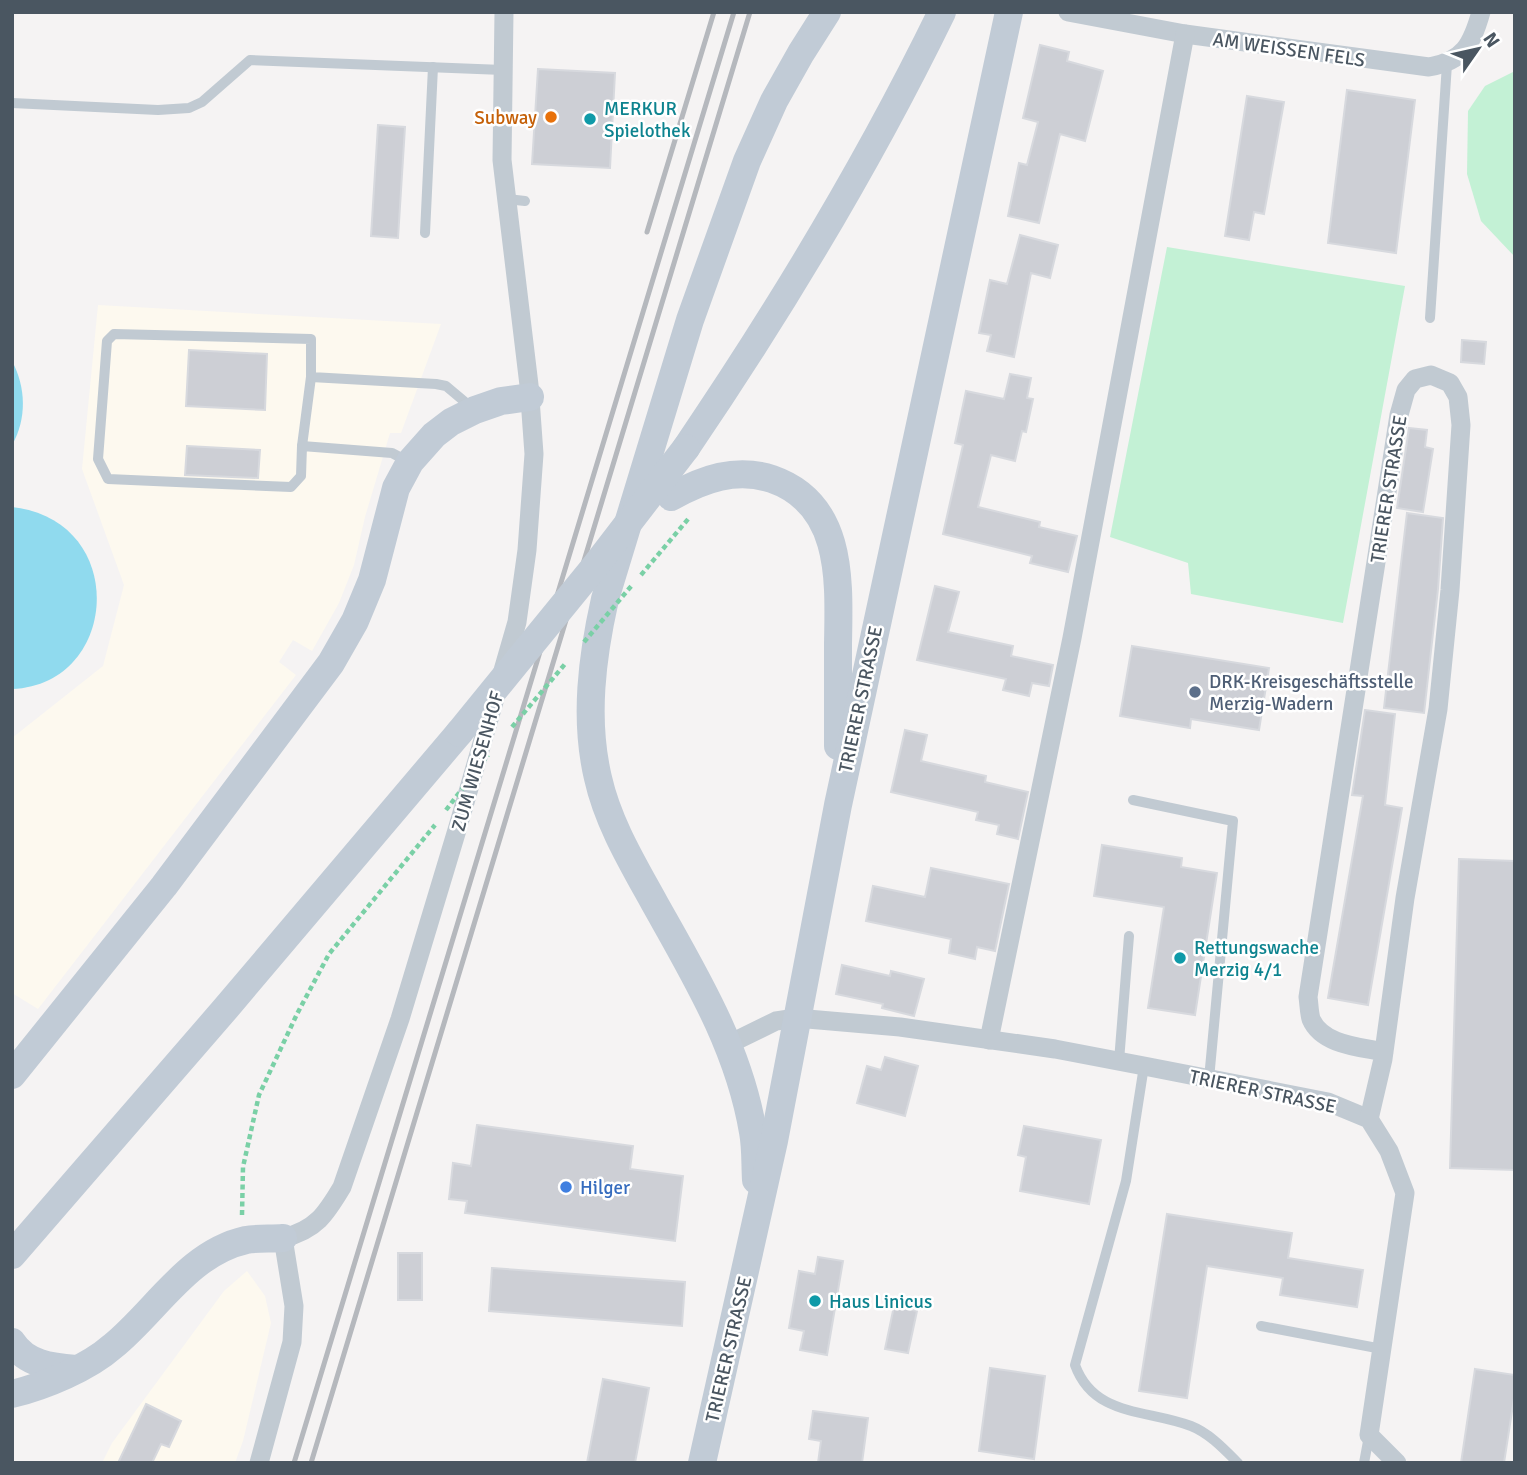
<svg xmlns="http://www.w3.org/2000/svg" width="1527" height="1475" viewBox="0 0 1527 1475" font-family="Signika,sans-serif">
	<rect width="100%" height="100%" fill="#f5f3f3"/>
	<g fill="#fdf9ef">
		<path d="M98,305l343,19 -40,109h-11l-25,84 -11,48 -15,38 -27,48 -19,-11 -14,22 17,13 -258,334 -26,-16v-255l91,-72 21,-81 -42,-116z"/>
		<path d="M247,1271l18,25 6,27 -28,118 -8,22h-133l10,-20 112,-152z"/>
	</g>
	<g fill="#c3f1d5">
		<path d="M1515,71v186l-34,-36 -14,-47 1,-63 17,-25z"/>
		<path d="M1167,247l238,39 -62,337 -152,-29 -3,-31 -78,-26z"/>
	</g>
	<g fill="#90daee">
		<path d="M12,361c14,26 15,58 0,84z"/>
		<path d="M12,507c118,13 108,178 0,182z"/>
	</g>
	<g fill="#cdcfd5" stroke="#d7d9de" stroke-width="2">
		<path d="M1040,45l29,7 -2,9 36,10 -18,70 -25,-7 -21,89 -31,-7 11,-53 8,2 11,-43 -15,-4z"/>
		<path d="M538,69l77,4 -5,95 -78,-4z"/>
		<path d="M1347,90l68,10 -19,153 -68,-10z"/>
		<path d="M1247,96l37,6 -20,112 -10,-2 -5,28 -24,-4z"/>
		<path d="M378,125l27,2 -7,111 -27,-2z"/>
		<path d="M1020,235l38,10 -8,33 -19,-5 -17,84 -27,-6 4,-16 -12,-2 11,-53 17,4z"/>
		<path d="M1462,340l24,2 -2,22 -23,-2z"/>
		<path d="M189,350l78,4 -2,56 -79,-4z"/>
		<path d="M1010,374l21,4 -4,20 6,1 -7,33 -4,-1 -7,30 -24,-6 -13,52 62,15 -1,5 38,9 -9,36 -38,-9 2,-7 -89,-22 20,-89 -8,-2 11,-52 38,8z"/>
		<path d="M1409,428l18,2 -2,17 8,2 -10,63 -26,-4z"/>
		<path d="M187,446l73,4 -2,28 -73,-3z"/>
		<path d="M1407,513l36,5 -5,71 -14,124 -40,-5z"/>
		<path d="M935,586l24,6 -11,40 65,14 -2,10 42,9 -4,21 -17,-3 -3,13 -26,-6 3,-11 -89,-19z"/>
		<path d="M1132,646l137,22 -10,62 -68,-11 -1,9 -70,-12z"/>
		<path d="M1365,710l30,4 -10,91 17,3 -34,197 -40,-7 35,-202 -11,-1z"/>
		<path d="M905,730l22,5 -6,26 65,15 -1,6 43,10 -10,47 -21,-5 2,-9 -23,-5 2,-8 -87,-20z"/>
		<path d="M1102,845l80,13 -1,9 36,6 -22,142 -47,-7 16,-101 -70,-11z"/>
		<path d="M1459,859l56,2v309l-65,-2z"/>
		<path d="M931,868l78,16 -14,67 -18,-4 -2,12 -26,-6 2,-14 -85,-18 7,-35 52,11z"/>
		<path d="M842,965l48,11 1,-5 33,8 -10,37 -32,-8 1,-4 -47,-10z"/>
		<path d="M885,1057l33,9 -13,50 -48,-13 10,-37 14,4z"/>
		<path d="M477,1125l156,21 -3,23 53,7 -8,65 -210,-28 2,-12 -18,-2 4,-36 18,3z"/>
		<path d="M1024,1126l77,14 -12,64 -69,-13 6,-34 -8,-2z"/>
		<path d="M1167,1214l125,19 -4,25 75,12 -6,37 -77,-12 3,-17 -76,-12 -20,132 -48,-7z"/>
		<rect x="398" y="1253" width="24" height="47"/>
		<path d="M818,1257l25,4 -16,94 -27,-5 4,-19 -15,-3 10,-57 16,3z"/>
		<path d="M492,1268l193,14 -3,44 -193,-15z"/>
		<path d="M894,1306l23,5 -9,42 -23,-4z"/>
		<path d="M990,1368l55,8 -11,83 -55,-8z"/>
		<path d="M1475,1369l40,6v17l-11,71h-43z"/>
		<path d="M603,1379l46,9 -14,75h-48z"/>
		<path d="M146,1404l35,17 -12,26 -8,-3 -9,19h-34z"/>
		<path d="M813,1411l55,7 -6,45h-44l3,-22 -12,-2z"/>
	</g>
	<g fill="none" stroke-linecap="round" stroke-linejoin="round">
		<g stroke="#7ad0a6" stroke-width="4.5" stroke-dasharray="5 3.5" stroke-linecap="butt">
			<path d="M641,575l48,-57"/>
			<path d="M242,1215l1,-48 16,-72 38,-81 32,-60 106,-129"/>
		</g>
		<g stroke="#c1cad2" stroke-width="10">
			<path d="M12,103l146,7 31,-2 13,-6 48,-42 253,10"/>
			<path d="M507,199l18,2"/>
			<path d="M425,233l8,-166"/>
			<path d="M1430,318l17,-254"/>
			<path d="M302,446l9,-69"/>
			<path d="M409,462l-17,-9 -90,-7 -1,30 -10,11 -183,-8 -10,-20 9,-118 7,-7 197,5v38l125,7 10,2 25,21"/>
			<path d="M1133,800l100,21 -24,258"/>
			<path d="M1119,1061l10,-125"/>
			<path d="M1144,1066l-18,115 -51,184c19,52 71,44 116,61 18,7 33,23 47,37"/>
			<path d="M1261,1326l121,23"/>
			<path d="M1364,1463l5,-27"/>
		</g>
		<g stroke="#c1cad2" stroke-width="19">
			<path d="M1068,12l117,22 244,33c35,-6 43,-23 52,-55"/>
			<path d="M989,1040l83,-402 113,-604"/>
			<path d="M729,1044l47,-23 20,-3 104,9 155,22 89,17 184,36 41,17 20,32 16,42 -36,242 28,28"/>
			<path d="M1369,1119l14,-60 22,-161 33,-189 12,-119 11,-165 -3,-28 -8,-14 -19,-8 -16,4 -9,11 -7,25 -91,582c1,6 1,15 3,22 11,26 49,28 73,33"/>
			<path d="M259,1463l33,-121 2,-36 -11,-68c33,-8 43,-24 59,-51l58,-168 57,-189 60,-208 10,-72 7,-96 -5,-69 -27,-225 2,-148"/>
		</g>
		<g stroke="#c1cbd6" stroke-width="28">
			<path d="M686,448c95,-140 182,-284 256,-436"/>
			<path d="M671,497c32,-18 65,-30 101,-18 72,25 67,103 66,165 0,34 0,68 0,102"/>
			<path d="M12,1075l152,-189 167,-223 24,-42 17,-41 24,-92 14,-26 24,-27 17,-13 24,-12 26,-9 29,-4"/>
			<path d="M756,1180c-1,-16 0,-32 -3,-48 -14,-84 -57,-155 -98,-228 -22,-40 -47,-81 -57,-126 -14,-59 -6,-121 7,-179l85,-279 57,-159 27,-60 27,-48 26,-41"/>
			<path d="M12,1255l214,-247 233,-275"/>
			<path d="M12,1342c14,22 39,25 64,27"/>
			<path d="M12,1394c33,-8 76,-26 101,-48 43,-35 75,-93 133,-106 11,-2 25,-1 37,-2"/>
			<path d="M702,1463l72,-322 64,-336 171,-793"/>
		</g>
		<g stroke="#b5b8bd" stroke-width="5">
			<path d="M647,232l67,-220"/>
			<path d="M294,1463l440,-1451"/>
			<path d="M311,1463l439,-1451"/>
		</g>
		<g stroke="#7ad0a6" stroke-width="4.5" stroke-dasharray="5 3.5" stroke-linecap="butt">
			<path d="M584,642l49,-58"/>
			<path d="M512,727l53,-63"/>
			<path d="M446,810l42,-55"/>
		</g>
		<path stroke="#c1cbd6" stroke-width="28" d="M459,733l137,-168 90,-117"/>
	</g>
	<circle fill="#e8710a" stroke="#fff" stroke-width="2.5" cx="551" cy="117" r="7"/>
	<g fill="#0f9aa8" stroke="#fff" stroke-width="2.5">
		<circle cx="590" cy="119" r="7"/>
		<circle cx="1180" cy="958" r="7"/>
		<circle cx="815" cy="1301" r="7"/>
	</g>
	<circle fill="#5c6f8a" stroke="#fff" stroke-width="2.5" cx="1195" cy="692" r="7"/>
	<circle fill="#3f7fe0" stroke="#fff" stroke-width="2.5" cx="566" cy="1187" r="7"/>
	<g text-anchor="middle" stroke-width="5" stroke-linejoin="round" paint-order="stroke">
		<g font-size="19" fill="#4a5661" stroke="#fff">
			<text transform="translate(1289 49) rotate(8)" y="7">AM WEISSEN FELS</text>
			<text transform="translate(1388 489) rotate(-81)" y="7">TRIERER STRASSE</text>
			<text transform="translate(860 699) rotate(-78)" y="7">TRIERER STRASSE</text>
			<text transform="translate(477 761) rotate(-74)" y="7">ZUM WIESENHOF</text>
			<text transform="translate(1263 1091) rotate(12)" y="7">TRIERER STRASSE</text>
			<text transform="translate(728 1349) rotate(-77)" y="7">TRIERER STRASSE</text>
		</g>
		<g font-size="19" fill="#0d838f" stroke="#fff" text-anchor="start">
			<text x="604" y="115">MERKUR<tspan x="604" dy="22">Spielothek</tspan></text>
			<text x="1194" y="954">Rettungswache<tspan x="1194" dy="22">Merzig 4/1</tspan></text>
			<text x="829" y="1308">Haus Linicus</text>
		</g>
		<g font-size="19" fill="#c56008" stroke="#fff" text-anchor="end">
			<text x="537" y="124">Subway</text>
		</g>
		<g font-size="19" fill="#4e5e75" stroke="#fff" text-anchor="start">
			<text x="1209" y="688">DRK-Kreisgeschäftsstelle<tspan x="1209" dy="22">Merzig-Wadern</tspan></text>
		</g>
		<g font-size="19" fill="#366cbe" stroke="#fff" text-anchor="start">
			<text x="580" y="1194">Hilger</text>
		</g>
	</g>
	<rect width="1527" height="1475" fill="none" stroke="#4a5661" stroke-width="28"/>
	<g transform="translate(1478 49) rotate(56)" stroke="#ffffff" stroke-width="5" paint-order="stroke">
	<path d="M0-5L12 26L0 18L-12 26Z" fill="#4a5661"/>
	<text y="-10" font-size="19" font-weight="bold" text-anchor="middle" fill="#4a5661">N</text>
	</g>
</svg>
